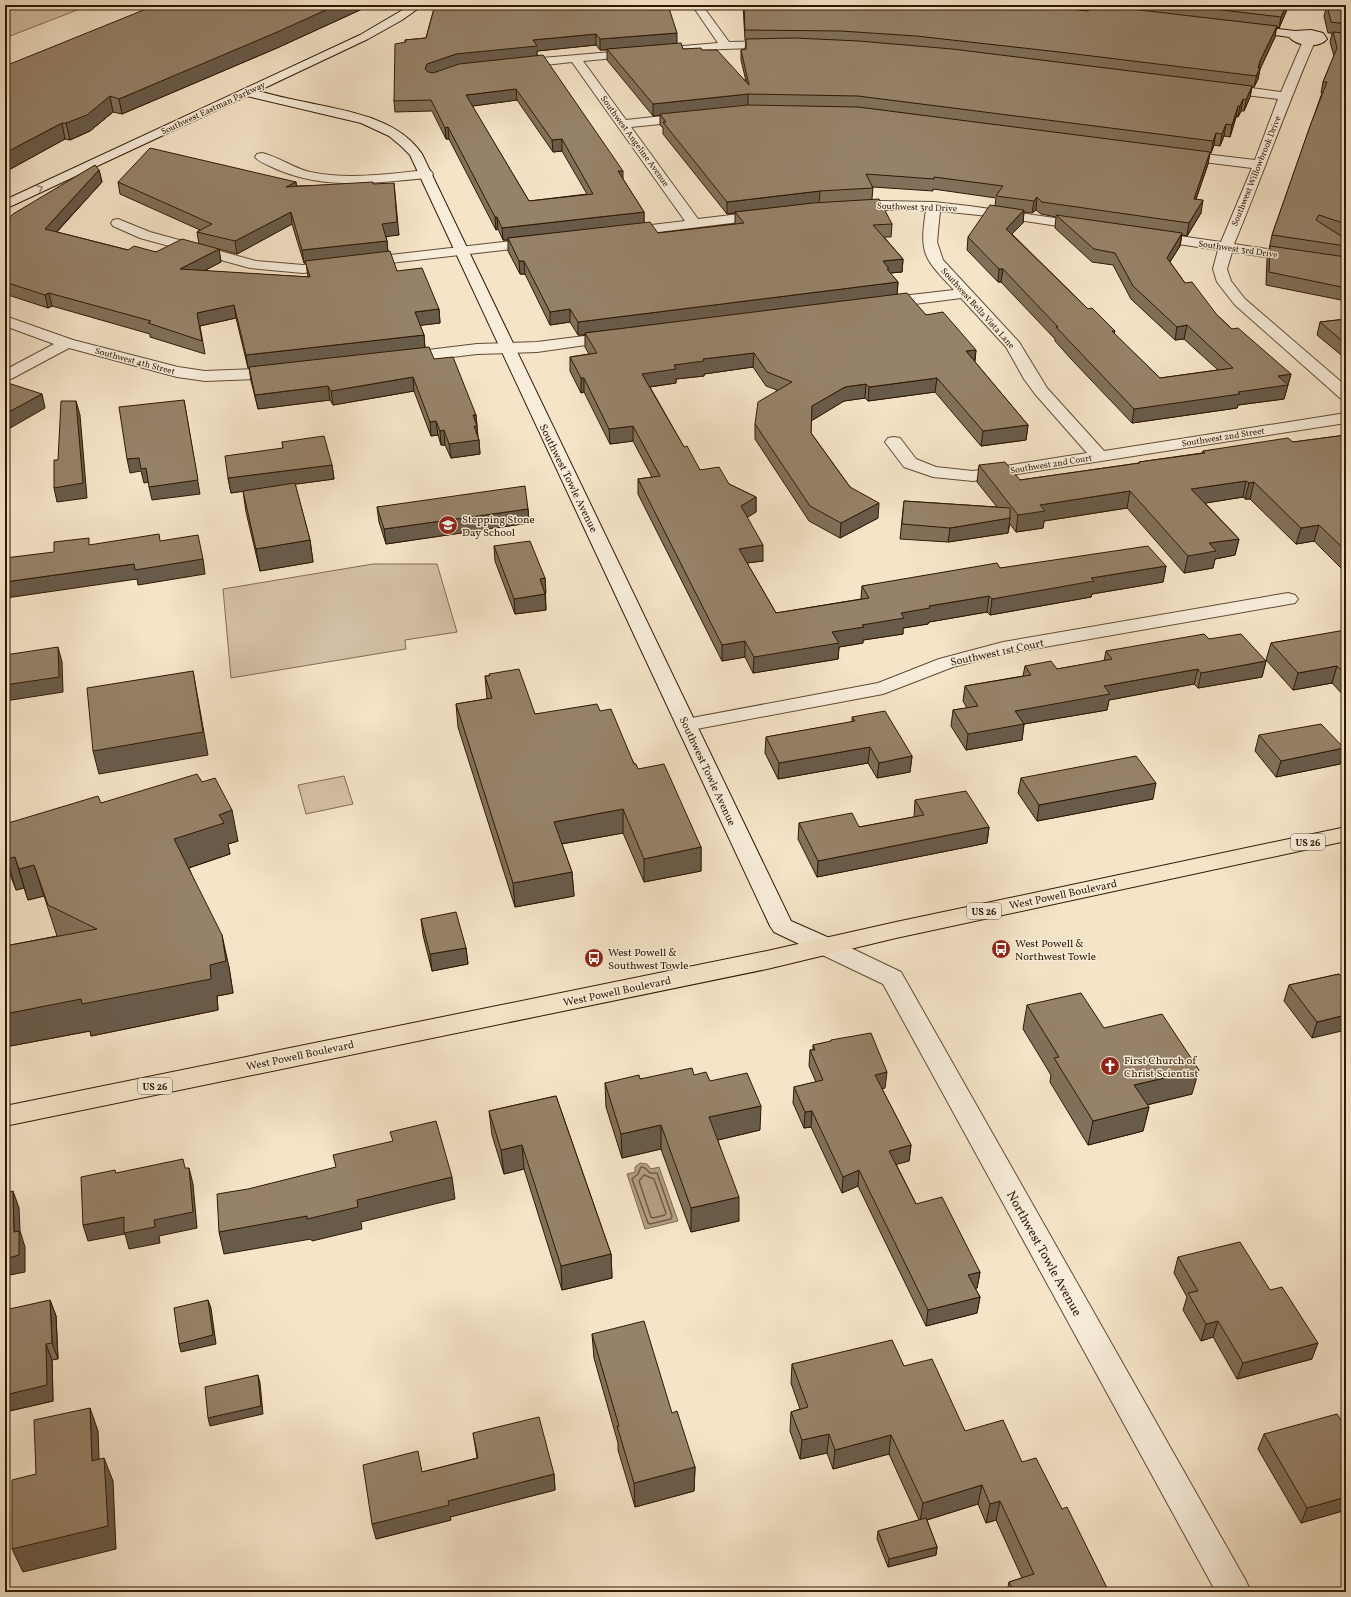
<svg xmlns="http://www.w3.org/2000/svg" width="1351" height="1597" viewBox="0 0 1351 1597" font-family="Vollkorn,serif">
	<rect width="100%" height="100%" fill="#f5e4c8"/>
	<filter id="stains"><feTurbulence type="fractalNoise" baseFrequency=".005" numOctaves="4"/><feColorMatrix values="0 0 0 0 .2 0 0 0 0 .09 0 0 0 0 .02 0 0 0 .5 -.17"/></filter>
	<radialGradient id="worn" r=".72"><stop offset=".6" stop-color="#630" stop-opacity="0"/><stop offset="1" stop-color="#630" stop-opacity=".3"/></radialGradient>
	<g fill="#d4c1a7" stroke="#826c55">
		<path d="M5,5h85l-85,33z"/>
		<path d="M373,564h64l20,68 -52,8 1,9 -175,29 -8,-89z"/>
		<path d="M344,776l9,28 -47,10 -8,-29z"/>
	</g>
	<path fill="#b29f85" stroke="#7e6951" d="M640,1163l7,1 4,5 8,-2 19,54 -33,8 -18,-55 8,-2v-5z"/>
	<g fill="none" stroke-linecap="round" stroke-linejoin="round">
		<g stroke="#715c44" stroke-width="1.5">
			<path d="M641,1167l4,1 5,5h7l15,43 -1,3 -21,5 -2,-1 -16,-44 6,-5z"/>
			<path d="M644,1175l10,4 12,34 -1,2 -12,3 -2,-1 -12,-36z"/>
		</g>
		<g stroke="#614b34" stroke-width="2">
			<g id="street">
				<path d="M692,5h10l27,37 46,-1 4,1 2,2 -2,2 -4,1 -76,3 -116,11 43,59 64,-7 4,1 2,3 -2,3 -4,1 -59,6 67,92 67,-8 5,1 2,3 -2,3 -5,1 -139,17 -5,-1 -2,-3 2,-3 5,-1 59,-7 -113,-159 -54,6 -4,-2 -2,-2 2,-2 4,-2 200,-17z"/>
				<path d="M1309,38l4,1 2,2c-29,67 -53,136 -81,203l112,17v8l-114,-17 -5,17 4,12 14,18 101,87v14l-6,-2 -105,-93 -18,-23 -4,-13 5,-19 -66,-10 -5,-1 -2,-3 2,-3 5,-1 69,10 31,-74 -73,-9 -5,-1 -1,-3 1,-3 5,-1 76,9 23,-61 -57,-7 -4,-1 -2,-3 2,-3 4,-1 60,8 22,-51 2,-2z"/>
				<path d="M262,153c17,4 31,15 48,19 38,8 78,2 116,-2l5,1 2,3 -2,3 -5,1c-51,5 -104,12 -152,-10 -6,-3 -15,-6 -19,-11l2,-3z"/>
				<path d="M882,201l52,1 35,4 121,17 2,3 -2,3 -5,1 -87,-13 -58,-6 -3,31 6,18 76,82 28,46 57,63 242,-38v10l-373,58 -40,-4 -29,-10 -19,-25 3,-4 6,-1 6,1 16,21 20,8 37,4 114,-18 -52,-59 -11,-15 -18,-32 -45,-49 -77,10 -5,-2 -3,-3 3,-3 5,-2 70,-8c-30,-32 -35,-35 -28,-80h-73l-5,-1 -2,-3 2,-3z"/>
				<path d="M118,219l32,13 106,29 47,4 235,-27 5,1 2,3 -2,3 -5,1 -235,27 -53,-5 -110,-30 -27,-12 -2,-3 2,-3z"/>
				<path d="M5,316l68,24 105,27 27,4 75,-3 6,2 2,3 -2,3 -6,2 -75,3 -28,-4 -108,-29 -58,31 -6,2v-11l49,-26 -49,-18z"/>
				<path d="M616,332l5,2 3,3 -3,3 -84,12 -60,2 -74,9 -6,-2 -2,-3 2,-3 6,-2 74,-9 60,-2z"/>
				<path d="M1288,593l7,2 3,4 -3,4 -291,51 -51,13 -70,27 -197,37 -7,-1 -3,-5 3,-5 7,-1 192,-36 61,-24 64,-17z"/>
				<path d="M825,938l9,2 67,32 345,609 5,11h-35l-333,-608 -67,-32 -3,-6 3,-6z"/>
			</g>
		</g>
		<g stroke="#301803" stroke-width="2">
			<g id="secondary">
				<path d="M411,5h12l-21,15 -34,19 -110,52c15,4 31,8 47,11 41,9 92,15 117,52l369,767 43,19 3,6 -3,6 -9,2 -9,-2 -42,-20 -4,-6 -360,-771 -9,-9 -12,-10 -28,-13 -114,-27 -242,113v-9l355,-165z"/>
				<path d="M1042,5h34l43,5 5,3 -5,3 -72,-8z"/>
				<path d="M1246,25l49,6 16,-1 12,3 4,6c-9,10 -30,7 -38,-2l-47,-7 -2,-2 2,-2z"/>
			</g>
		</g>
		<g stroke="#301803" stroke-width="2">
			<path id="primary" d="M1346,827v14l-450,97 -129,31 -762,157v-20l762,-155 129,-29z"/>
		</g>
		<use href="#street" fill="#f8eddb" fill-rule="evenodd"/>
		<use href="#secondary" fill="#f8eddb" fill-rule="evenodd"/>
		<use href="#primary" fill="#f5e4c8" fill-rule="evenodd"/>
	</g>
	<g fill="#81705a" stroke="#301803" fill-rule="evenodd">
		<path d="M156,5h215l-94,43 -155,66 -9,-2 -23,19 -20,9 -5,-1 -60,33z"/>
		<path d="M435,5l242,38 6,6 19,1 44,31 -5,-21v-10h4l1,-10h-1l-2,-35h291l54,6 5,-6h195l-2,7 -7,16 -3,-1 -1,10 -15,32 -2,10 -4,8h-2l-2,10 -6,14h-3l-3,6h-2l-6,20 -6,-1 -4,10 -6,-1 -3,8h-1l-2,11 -12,35 5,14 -14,23 -5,-1 -2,11 -10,16 15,21 32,32 15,14 59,45 -7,25 -46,6 -1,3 -105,15 -61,-64 -16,-18v-2l-54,-57h-3l-31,-32 1,-13 27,-31 1,-8 -63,-9v2l-60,-4 -1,12 20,25 -1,13h-7l19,22 -1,13 -12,1 8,9 -1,12 79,56 -1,12 53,63 -2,15 -45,6 -46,-54 -67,9 -3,-3 -21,3 -33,20v12l39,54 28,31 -38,20 -31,-17 -54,-82v-15l22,-34 -11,-4 -13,-19 -49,7v2l-28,3v4l-26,4 34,60 16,23 56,27v15l-9,5 16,44 -16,2 29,50 85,-14 1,-13 138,-18 166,-2 -3,16 -71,12 -1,3 -101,18 -3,-3 -58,10 -1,2 -25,4v6l-40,6v3l-24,4 -1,12 -85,14 -8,-16 -23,4 -84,-167v-15l14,-2 -19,-36 -23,3 -26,-52 -3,1 -11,-22v-14l19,-3 -4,-7v-12h-7l-8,-13 -20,3 -25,-51h-5l-12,-23v-11h-5l-5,-11 -2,1 -47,-91h-3l-14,-28 -37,1 -1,-11 11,-59v-2l21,-2zM596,45l4,5h7v10l46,56 7,-1v10l3,3v6l64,80 8,-1v11l-77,9 -14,-11v-10l-21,-33 -86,-124v-4zM517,100l36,52 9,-1 25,43 -58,7 -57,-95zM1036,210l5,4 15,3 -1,11 37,34 21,3 18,34 44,41 9,-1 34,31 -58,8 -46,-44 1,-3 -27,-22 -76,-75 11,-11 1,-11 8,1z"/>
		<path d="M1327,5l19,3v229l-7,-2 7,4v62l-80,-16 1,-26 5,-24 50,-142h-1l2,-11 11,-26 -4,-14 2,-9h-4l-4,-17z"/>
		<path d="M99,170l3,12 -45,50 71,18 28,2 43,-8 -2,-12 3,-2 -80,-36 -2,-12h178v4l78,-2 25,51 -13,1 1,5 1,11 9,19 42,38 1,14 -20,2 4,10 1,13 51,67 2,22 1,3 1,14 -29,4 -6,-13h-4l-3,-10 -7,1 -17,-45 -81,14 -3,-5 -72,9 -7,-28 -2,-13h-1l-12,-50 -36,8 5,28 -55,-17v-3l-98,-28 -4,2 -43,-14v-72zM292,224l12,39h2l2,14 -104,-6 17,-9 -2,-13 18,5z"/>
		<path d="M1346,319v40l-29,-24 3,-13z"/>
		<path d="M1346,435v138l-32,-32 -18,3 -46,-45h-5l-2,-2 -38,6 34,36 -4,16 -20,4 -2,9 -29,5 -57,-65 -83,13 -1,7 -27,4 -6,-8 -2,9 -60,9 -48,-3 4,-38 93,6 -20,-25 2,-17 41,15 119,-17v-1l63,-9 1,-2 90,-9z"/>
		<path d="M282,442l50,23 2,14 -39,5 15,56 3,22 -53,9 -14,-59 -3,-21 -12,2 -3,-15 55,-30z"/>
		<path d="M377,507l151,2 1,14 -143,21 -7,-22z"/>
		<path d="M494,546l51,32 1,32 -31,4 -20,-53z"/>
		<path d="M1346,631v67l-14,-15 -39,7 -27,-30 5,-17z"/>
		<path d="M1209,639l57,22 -4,16 -64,11 -4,-4 -85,16 -2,10 -83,14 -2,16 -56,10 -15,-24 2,-16 14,-2 -4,-7 2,-15 58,-10 2,-10 32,3 47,-8 2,-10z"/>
		<path d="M489,674l46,40 65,-3 38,58 63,78v24l-57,11 -21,-49 -61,11 10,28 2,24 -59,11 -57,-180 -2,-23 31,-5 -2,-23h5z"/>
		<path d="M852,717l60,39 -2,16 -33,6 -9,-15 -90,16 -13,-26 1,-16 86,-15z"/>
		<path d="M1259,735l85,13 -4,16 -64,13 -21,-26z"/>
		<path d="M1021,778l132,21 -116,22 -19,-28z"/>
		<path d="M202,782l36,59 -10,3 2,10 -41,14 40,99 4,26 -16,3 1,14 -127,26 -1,-5 -85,16v-101l52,-10 -13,-40 -16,4 -4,-12 -8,2 -11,-29v-37l96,-21z"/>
		<path d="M915,800l74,27 -2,16 -170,34 -19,-38 1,-16 60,4 55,-10z"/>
		<path d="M421,919l45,29 2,16 -36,7 -9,-36z"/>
		<path d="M1339,974l-27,64 -28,-37 5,-16z"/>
		<path d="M1027,1005l77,23 88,66 -45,11 2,2 -6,24 -55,14 -38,-63 1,-7 -28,-46z"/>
		<path d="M831,1040l54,48 -3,1 29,56 -2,16 -13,3 20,40 64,68 -3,16h-2l5,9 -3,16 -51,13 -68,-140 -16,7 -31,-66 -7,1 -11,-25 1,-16 22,-5 -7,-16 1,-16h3v-5l17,-3z"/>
		<path d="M694,1075l16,6 50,49 -42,10 21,81 -48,11 -30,-83 -39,9 -16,-51 -1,-24 35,-4z"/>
		<path d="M556,1096l55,158 1,24 -50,12 -38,-121 -20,5 -12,-39 -3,-24z"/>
		<path d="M1178,1257l134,102 -75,20 -24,-42 -12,4 -18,-31 4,-13 -13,-24z"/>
		<path d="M50,1300l6,16 2,43 -6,1 1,41 -48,11z"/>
		<path d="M592,1334l80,79 23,54 -1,24 -59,16 -17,-57v-7l-24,-85z"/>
		<path d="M792,1364l112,2 61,65 57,31 40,47 47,83h-102l2,-10 13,-4 -26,-58 -10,3 -8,-19 -51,16 10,27 -1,8 -48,12 -11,-28 1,-8 41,-11 -30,-66 -56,15 -6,-16 -27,6 -10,-28 1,-19 9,-3 -9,-26z"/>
		<path d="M1346,1428v82l-45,13 -43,-74 6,-15z"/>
		<path d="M473,1433l81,41 1,16 -105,27 1,3 -75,19 46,-67 55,-14z"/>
	</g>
	<g fill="#695b4a" stroke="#301803">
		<path d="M337,5h34l-94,43 -155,66 -3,-15z"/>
		<path d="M1286,5h2l-2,7 -7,16 2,-11z"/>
		<path d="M1277,26l-2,11 -15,32 -2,10 -4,8 6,-26z"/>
		<path d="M677,33v11l-77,6v-11z"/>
		<path d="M596,34v11l-59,6v5l-109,19 -3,-6 2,-5 29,-10 77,-14z"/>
		<path d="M1252,86l-2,11 -6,14 2,-11z"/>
		<path d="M516,89l1,11 -51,7v-12z"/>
		<path d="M748,94v12l-95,10v-12z"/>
		<path d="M110,96l3,16 -23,19 -20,9 -4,-17z"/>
		<path d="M1243,99l-2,12 -3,6 2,-11z"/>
		<path d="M1238,106l-2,11 -6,20 2,-12z"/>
		<path d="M62,123l3,16 -60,33v-19z"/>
		<path d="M1226,124l-2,12 -4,10 2,-12z"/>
		<path d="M448,127l1,12h-3l-1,-11z"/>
		<path d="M1216,133l-2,12 -3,8 2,-12z"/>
		<path d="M562,139v12l-9,1 -1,-12z"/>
		<path d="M1210,152l-2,12 -16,47 2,-12z"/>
		<path d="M99,170l3,12 -54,59 -3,-12z"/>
		<path d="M618,171h5v11z"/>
		<path d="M296,182l2,12 -12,-7z"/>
		<path d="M394,183l5,52 -16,2 -1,-13z"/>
		<path d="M820,191l-1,12 -84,9v1l-8,1v-12z"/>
		<path d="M1037,197l-1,13 -4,3 2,-12z"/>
		<path d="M1203,200l-2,13 -14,23 2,-13z"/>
		<path d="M1024,210l-1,13 -18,18 1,-12z"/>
		<path d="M291,212l1,12 -55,30 -2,-13z"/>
		<path d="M644,212v12l-136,14v2h-5l-1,-12z"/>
		<path d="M495,217h2l1,12 -2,1z"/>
		<path d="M1182,233l-2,13 -16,25 3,-13z"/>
		<path d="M387,241l1,13 -83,7 1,2h-2l-2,-13z"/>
		<path d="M219,249l2,13 -39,20 -2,-13z"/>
		<path d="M903,259l-1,13 -13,1 -6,-12z"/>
		<path d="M519,261h5l1,13h-5z"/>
		<path d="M999,269h4l-2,13h-3z"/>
		<path d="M898,282l-1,14 -312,37v2h-7v-13z"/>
		<path d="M49,293l3,13 -4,2 -3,-13z"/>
		<path d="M234,305l2,13 -37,8 -2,-13z"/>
		<path d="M439,309l1,14 -24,3 -1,-14z"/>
		<path d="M570,309v13l-20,3v-13z"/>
		<path d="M1187,325l-3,14 -9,1 2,-13z"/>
		<path d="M424,335l1,14 -177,19 -2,-13z"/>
		<path d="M976,350l-2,14 -8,-13z"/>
		<path d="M754,353l-1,14 -49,7v2l-28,3v4l-34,5v-14l32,-9 29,-6z"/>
		<path d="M1291,374l-7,25 -46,6 -1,3 -105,15 2,-14 104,-17 40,-16z"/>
		<path d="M413,377l1,14 -81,14 -2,-14z"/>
		<path d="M581,378h3v14l-3,1z"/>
		<path d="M937,378l-2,14 -67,9 1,-14z"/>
		<path d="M866,384l-1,14 -21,3 -33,20 1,-15 33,-19z"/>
		<path d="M328,386l2,14 -72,9 -3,-14z"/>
		<path d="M42,394l3,14 -40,23v-17z"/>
		<path d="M184,400l16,94 -48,6 -3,-13z"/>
		<path d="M76,401l4,14 7,83 -30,4 -3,-14z"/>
		<path d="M473,415h3l2,25h1l1,14 -29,4 -2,-14z"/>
		<path d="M436,421l2,14 -7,1 -1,-14z"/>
		<path d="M1028,425l-2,15 -45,6 2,-15z"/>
		<path d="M633,426v15l-23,3 -1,-15z"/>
		<path d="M444,430l1,15h-4l-1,-14z"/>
		<path d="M139,458l7,10 3,14 -5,1 -3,-12 -11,2 -3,-14z"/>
		<path d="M332,465l2,14 -103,14 -3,-15z"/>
		<path d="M1246,481l-3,16 -55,9 3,-17z"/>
		<path d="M1254,482l-4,17h-5l4,-16z"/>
		<path d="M1130,491l-3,17 -83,13 -1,7 -27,4 2,-17 22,-10z"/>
		<path d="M756,497v15l-16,10 1,-16z"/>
		<path d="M879,503l-1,15 -38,20 1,-15z"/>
		<path d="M528,509l1,14 -143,21 -2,-15z"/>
		<path d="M1010,518l-2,15 -60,9 2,-14z"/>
		<path d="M1319,525l-5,16 -18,3 5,-16z"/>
		<path d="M1239,539l-4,16 -20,4 -2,9 -29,5 4,-17 21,-13z"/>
		<path d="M310,540l3,22 -53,9 -4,-22z"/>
		<path d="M763,545v16l-25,3 1,-15z"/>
		<path d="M203,559l2,15 -67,11 -1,-6 -131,19v2h-1v-18l129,-18z"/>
		<path d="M1166,566l-3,16 -71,12 -1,3 -101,18 2,-16 99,-21z"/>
		<path d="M545,578l1,15 -6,1v-15z"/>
		<path d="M545,594l1,16 -31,4 -1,-15z"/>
		<path d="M989,596l-2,16 -58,10 -1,2 -25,4v6l-40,6v3l-24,4 -1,12 -85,14 1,-16 78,-25 30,-7 39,-12 28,-7z"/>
		<path d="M745,641v16l-23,4v-16z"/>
		<path d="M58,647l4,15 1,30 -58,9v-16z"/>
		<path d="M1266,661l-4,16 -64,11 3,-15z"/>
		<path d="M1337,666l-5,17 -39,7 5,-17z"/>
		<path d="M1198,669l-4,15 -85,16 -2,10 -83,14 -2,16 -56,10 2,-16 47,-23 89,-25z"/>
		<path d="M193,671l15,84 -109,19 -6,-23z"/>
		<path d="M870,747l-2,16 -90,16 1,-16z"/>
		<path d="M1344,748l-4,16 -64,13 5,-16z"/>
		<path d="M912,756l-2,16 -33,6 2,-15z"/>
		<path d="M1156,783l-3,16 -116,22 2,-16z"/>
		<path d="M623,809v24l-68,12 -1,-23z"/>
		<path d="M232,810l6,31 -10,3 2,10 -48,16 -8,-31 45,-24z"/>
		<path d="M989,827l-2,16 -170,34 1,-16z"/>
		<path d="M701,847v24l-57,11v-23z"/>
		<path d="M15,857l9,31 -8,2 -9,-31z"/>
		<path d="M34,865l10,31 -16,4 -9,-31z"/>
		<path d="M572,872l2,24 -59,11 -2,-24z"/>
		<path d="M222,935l7,32 4,26 -16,3 1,14 -127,26 -1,-5 -85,16v-33l205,-49z"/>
		<path d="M466,948l2,16 -36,7 -2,-17z"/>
		<path d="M1346,1015v15l-34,8 5,-16z"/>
		<path d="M1199,1070l-7,24 -63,15 5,-24z"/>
		<path d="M887,1072l-2,16 -12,3 2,-16z"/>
		<path d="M761,1106l-1,24 -51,12v-25z"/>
		<path d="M1149,1107l-6,24 -55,14 5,-24z"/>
		<path d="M812,1111l-1,16 -7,1 1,-16z"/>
		<path d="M661,1125v24l-39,9 -1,-24z"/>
		<path d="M522,1145l2,24 -20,5 -3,-24z"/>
		<path d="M911,1145l-2,16 -22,6 2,-16z"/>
		<path d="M189,1168l4,16 4,44 -38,8 1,7 -31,6 -4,-15 -37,7 -5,-16 41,-8 30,3z"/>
		<path d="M859,1170l-1,16 -16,7 1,-16z"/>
		<path d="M452,1177l3,22 -94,23 1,7 -50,12 -1,-2 -87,15 -5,-22z"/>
		<path d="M13,1191l6,17 1,23 5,16v25l-20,4v-17l9,-27z"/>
		<path d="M739,1197v24l-48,11v-24z"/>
		<path d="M611,1254l1,24 -50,12 -1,-24z"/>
		<path d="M980,1272l-3,16 -12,3 3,-16z"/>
		<path d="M980,1297l-3,16 -51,13 2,-16z"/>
		<path d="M50,1300l6,16 2,43 -6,-16z"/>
		<path d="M208,1300l3,8 5,36 -35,8 -2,-8z"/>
		<path d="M1218,1321l-5,16 -12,4 5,-17z"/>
		<path d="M1318,1343l-6,16 -75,20 6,-16z"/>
		<path d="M46,1344l6,16 1,41 -48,11v-17z"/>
		<path d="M258,1375l2,8 3,31 -53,12 -2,-8z"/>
		<path d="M90,1408l8,23 2,53 -8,-23z"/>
		<path d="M829,1434l-2,19 -27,6 2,-19z"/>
		<path d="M891,1435l-2,19 -56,15 2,-19z"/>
		<path d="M104,1458l9,23 3,68 -93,23 -11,-23z"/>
		<path d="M695,1467l-1,24 -59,16 -1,-24z"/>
		<path d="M554,1474l1,16 -105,27 1,3 -75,19 -4,-15 76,-23z"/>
		<path d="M982,1485l-4,19 -58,18 3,-19z"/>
		<path d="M1346,1497v13l-45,13 6,-15z"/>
		<path d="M1000,1501l-4,19 -10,3 4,-19z"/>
		<path d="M937,1547l-1,8 -48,12 1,-8z"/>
	</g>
	<g fill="#968269" stroke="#301803" fill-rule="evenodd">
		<path d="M156,5h181l-62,28 -156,66 -9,-3 -23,19 -21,8h-4l-57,30v-87z"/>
		<path d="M435,5h233l9,28 -77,6 -4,-5 -63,6 4,6 -81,8 -29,10 -2,5 3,3 5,1 26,-9 84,-9 80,116h-5l26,41 -142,16 -5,-11h-2l-47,-90 -3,1 -14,-28 -37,1 1,-57 11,-2 -1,-2 21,-2zM516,89l36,51 10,-1 31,55 -64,7 -63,-106z"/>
		<path d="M744,5h290l54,6 5,-6h3l181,21 -17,35 -2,7h2l-4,8 -197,-24 -143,-16 -75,-5 -96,-1z"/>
		<path d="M1180,5h106l-5,12z"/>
		<path d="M1327,5l19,3v16l-15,-2z"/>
		<path d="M1333,32l13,1v191l-27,-9 -3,5 30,19v7l-74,-11 38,-109 17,-44h-4l14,-34z"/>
		<path d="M795,38l64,3 93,8 300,37 -6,14 -3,-1 -3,7h-2l-6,19 -6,-1 -4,10 -6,-1 -3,8 -355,-45 -110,-2 -95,10 -46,-55 74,-6 2,6 18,-1 1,2h15l32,35 -8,-35 5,-1v-10z"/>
		<path d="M748,105l110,2 352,45 -16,47 9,1 -14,23 -147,-21 -5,-5 -3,4 -38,-5 7,-10 -69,-9v2l-68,-5 7,14 -53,3 -93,11 -64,-80h3l-6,-8z"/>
		<path d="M150,148l146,34 -10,5 87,-5v2l21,-1 3,39 -15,2 5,17 -85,9 -11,-38 -56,29 -38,-9 15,-8 -94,-42z"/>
		<path d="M95,165l4,5 -54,59 83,21 6,-4 22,6 26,-13 37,10 -39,20 130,8 -5,-16 85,-10 7,20 25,-3 17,41 -24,3 9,23 -178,20 -12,-50 -37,8 5,28 -54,-18 3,-2 -102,-28 -4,2 -40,-13v-60l8,-8z"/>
		<path d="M879,199l13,25 -19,1 30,34 -20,2 6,8h-2l11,13 -320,40 -8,-13 -20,3 -26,-51h-5l-11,-23 142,-16 8,11 86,-10 -9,-11 78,-9z"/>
		<path d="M990,205l34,5 -18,19 82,80 4,-1 23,23h-3l48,47 73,-10 -46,-43 -10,2 -44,-41 -18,-33 -21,-4 -38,-34 126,18 -15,25 18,25 7,-1 25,33 15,14 6,-1 53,46 -13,2 10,9 -50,7 2,2 -106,15 -61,-64 -17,-18h2l-55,-58h-4l-31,-32z"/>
		<path d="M1270,246l76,11v31l-77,-16z"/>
		<path d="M907,293l19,22 17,-3 33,38 -10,1 62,74 -45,6 -46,-53 -68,9 -3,-3 -21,3 -33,19 -1,27 39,54 29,16 -38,20 -31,-17 -55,-82 3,-22 34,-20 -25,-10 -13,-19 -51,6 1,2 -30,4 2,4 -34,5 42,73 3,-1 13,24 19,-3 10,17 27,13 -15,9 22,39 -24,4 37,64 93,-15 -7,-12 135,-23 3,5 148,-22 18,20 -75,12 3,3 -102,18 -3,-3 -60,10 1,2 -29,5 3,5 -42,7 2,2 -32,5 7,11 -85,14 -9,-16 -23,4 -84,-166 22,-3 -27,-50 -24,3 -25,-51h-3l-11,-21 27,-4 -12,-20z"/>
		<path d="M1346,319v25l-26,-22z"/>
		<path d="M429,347l5,12 19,-2 23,58h-3l4,11h-3l5,14 -30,4 -5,-14 -4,1 -4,-10 -6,1 -17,-45 -82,14 -3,-5 -73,9 -6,-28z"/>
		<path d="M8,383l34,11 -37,20v-29z"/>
		<path d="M184,400l14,80 -49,7 -3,-19 -5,1 -2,-11 -12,1 -8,-52z"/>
		<path d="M61,401h15l7,82 -29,5v-28h4z"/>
		<path d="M1346,435v116l-27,-26 -18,3 -47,-46 -5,1 -3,-2 -55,8 48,50 -30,4 7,8 -28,5 -58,-65 -90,14 5,6 -27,4 -39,-50 26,-3 15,18 120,-17 -1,-1 66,-9 -2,-2 85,-13 5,4z"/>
		<path d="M324,436l8,29 -104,13 -3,-22 58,-8 -1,-6z"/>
		<path d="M295,483l15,57 -54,9 -13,-58z"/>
		<path d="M525,486l3,23 -144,20 -7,-22z"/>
		<path d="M904,501l106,7v10l-60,10 -48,-4z"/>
		<path d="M159,534l1,7 38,-6 5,24 -68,11 -1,-6 -129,18v-24l49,-6v-10l35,-4v7z"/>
		<path d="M530,541l15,37 -5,1 5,15 -31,5 -20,-53z"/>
		<path d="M1345,630l1,1v44l-9,-9 -39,7 -27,-30z"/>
		<path d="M1204,634l5,5 32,-5 25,27 -65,12 -3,-4 -94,17 6,8 -95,17 9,13 -56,10 -15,-24 25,-4 -13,-20 66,-11 -6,-9 26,-5 6,8 55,-10 -6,-8z"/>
		<path d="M58,647l1,30 -54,8v-30z"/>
		<path d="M519,669l16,45 62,-10 3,7 11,-2 23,55h2l2,5 26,-5 37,83 -57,12 -21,-50 -69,13 18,50 -59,11 -57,-179 36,-6 -7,-22h5l-1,-2z"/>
		<path d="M193,671l10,61 -110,19 -6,-63z"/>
		<path d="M885,711l27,45 -33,7 -9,-16 -91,16 -13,-26 89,-16 -3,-4z"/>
		<path d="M1321,724l23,24 -63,13 -22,-26z"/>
		<path d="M1136,756l20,27 -117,22 -18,-27z"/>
		<path d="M197,774l5,8 13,-4 17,32 -13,5 5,8 -50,16 48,96 4,26 -16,4 1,14 -129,25 -1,-5 -76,15v-68l92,-17 -49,-24 -14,-40 -15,4 -4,-12 -8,2 -2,-5v-30l93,-28 3,7z"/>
		<path d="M966,791l23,36 -171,34 -19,-38 53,-10 7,14 65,-12 -9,-15z"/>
		<path d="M456,912l10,36 -36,6 -9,-35z"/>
		<path d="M1339,974l7,9v32l-29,7 -28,-37z"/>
		<path d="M1081,993l23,35 58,-14 37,56 -65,15 15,22 -56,14 -39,-63 5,-1 -32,-52z"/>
		<path d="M871,1033l16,39 -12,3 36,70 -22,6 27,53 26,-7 38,75 -12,3 12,22 -52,13 -69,-140 -16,7 -31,-66 -7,1 -11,-25 29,-7 -13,-30h5l-2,-5 18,-4v-1z"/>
		<path d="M692,1068l2,7 12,-3 4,9 37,-8 14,33 -52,11 30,80 -48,11 -30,-83 -40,9 -16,-51 34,-8 1,4z"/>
		<path d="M556,1096l55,158 -50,12 -39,-121 -21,5 -12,-39z"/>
		<path d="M436,1121l16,56 -95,23 1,7 -51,12v-3l-88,16 -2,-38 31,-5 88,-22 -3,-12 60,-14 -3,-9z"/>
		<path d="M183,1159l2,9h4l4,44 -39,8 1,7 -31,6v-16l-41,8 -2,-48 34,-7 1,3z"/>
		<path d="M13,1191l1,41 5,-1v24l-14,4v-66z"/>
		<path d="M1240,1242l30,48 12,-3 36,56 -75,20 -25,-42 -12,3 -18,-31 10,-2 -20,-34z"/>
		<path d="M50,1300l2,43 -6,1 1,41 -42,10v-85z"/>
		<path d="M208,1300l5,35 -34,9 -5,-36z"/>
		<path d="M644,1321l28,92 5,-2 18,56 -61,16 -17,-57h2l-27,-92z"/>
		<path d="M892,1340l12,26 28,-7 33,72 38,-11 19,42 14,-4 26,51 5,-2 42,85h-95l-5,-10 25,-8 -34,-73 -10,3 -8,-19 -59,18 -32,-68 -56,15 -6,-16 -27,6 -11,-28 17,-5 -16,-43z"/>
		<path d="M258,1375l3,31 -53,12 -3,-31z"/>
		<path d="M90,1408l2,53 12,-3 4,68 -96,23v-69l24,-6 -2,-54z"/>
		<path d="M1337,1414l9,14v69l-39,11 -43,-74z"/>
		<path d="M539,1417l15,57 -106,27 1,4 -77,19 -9,-59 55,-14 4,21 56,-14 -5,-25z"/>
		<path d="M926,1518l11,29 -48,12 -11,-28z"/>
	</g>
	<defs><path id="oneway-chevron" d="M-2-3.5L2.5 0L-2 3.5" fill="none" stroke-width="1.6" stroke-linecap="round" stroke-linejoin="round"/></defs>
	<use stroke="#9e8d7a" href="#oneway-chevron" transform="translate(40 188) rotate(-25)"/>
	<defs>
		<g id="school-disc" transform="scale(1)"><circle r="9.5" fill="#8f2418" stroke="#f8eddb"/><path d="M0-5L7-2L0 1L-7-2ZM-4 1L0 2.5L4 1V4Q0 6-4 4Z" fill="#fff"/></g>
		<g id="bus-disc" transform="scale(1)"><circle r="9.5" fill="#8f2418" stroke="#f8eddb"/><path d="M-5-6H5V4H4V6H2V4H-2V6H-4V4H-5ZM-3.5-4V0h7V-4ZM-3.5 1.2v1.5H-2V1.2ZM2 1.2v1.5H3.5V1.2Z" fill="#fff"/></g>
		<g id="church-disc" transform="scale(1)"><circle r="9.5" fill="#8f2418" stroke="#f8eddb"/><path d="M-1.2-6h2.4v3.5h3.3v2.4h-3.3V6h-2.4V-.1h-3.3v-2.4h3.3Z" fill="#fff"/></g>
	</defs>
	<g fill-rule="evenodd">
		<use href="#school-disc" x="448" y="525"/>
		<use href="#bus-disc" x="1001" y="949"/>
		<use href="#bus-disc" x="594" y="958"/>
		<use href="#church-disc" x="1110" y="1066"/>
	</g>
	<g text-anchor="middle" stroke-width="3" stroke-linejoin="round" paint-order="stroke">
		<g font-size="9" fill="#301803" stroke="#f8eddb">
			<text transform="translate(213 108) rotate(-25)" y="3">Southwest Eastman Parkway</text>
			<text transform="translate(635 141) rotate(54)" y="3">Southwest Angeline Avenue</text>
			<text transform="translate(1256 171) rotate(-68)" y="3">Southwest Willowbrook Drive</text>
			<text transform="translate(917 207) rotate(2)" y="3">Southwest 3rd Drive</text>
			<text transform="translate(1238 249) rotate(8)" y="3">Southwest 3rd Drive</text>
			<text transform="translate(978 308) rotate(48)" y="3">Southwest Bella Vista Lane</text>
			<text transform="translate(135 361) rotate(15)" y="3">Southwest 4th Street</text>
			<text transform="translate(1223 437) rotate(-9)" y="3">Southwest 2nd Street</text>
			<text transform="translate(1051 464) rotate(-9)" y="3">Southwest 2nd Court</text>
		</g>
		<g fill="#f8eddb" stroke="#6c5844" stroke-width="1">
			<rect x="1291" y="834" width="34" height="16" rx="3"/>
			<rect x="967" y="903" width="34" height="16" rx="3"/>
			<rect x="138" y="1078" width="34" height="16" rx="3"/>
		</g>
		<g font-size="10" font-weight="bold" fill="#301803">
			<text x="1308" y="846">US 26</text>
			<text x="984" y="915">US 26</text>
			<text x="155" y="1090">US 26</text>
		</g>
		<g font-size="11" fill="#301803" stroke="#f8eddb">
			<text transform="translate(569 478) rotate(64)" y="4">Southwest Towle Avenue</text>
			<text transform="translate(997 652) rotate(-12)" y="4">Southwest 1st Court</text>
			<text transform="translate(708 771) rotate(65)" y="4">Southwest Towle Avenue</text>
			<text transform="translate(1063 894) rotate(-12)" y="4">West Powell Boulevard</text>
			<text transform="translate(617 991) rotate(-12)" y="4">West Powell Boulevard</text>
			<text transform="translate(300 1055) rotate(-12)" y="4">West Powell Boulevard</text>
		</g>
		<g font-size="11" fill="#301803" stroke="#f8eddb" text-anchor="start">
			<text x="462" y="523">Stepping Stone<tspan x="462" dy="13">Day School</tspan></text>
			<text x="1015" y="947">West Powell &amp;<tspan x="1015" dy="13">Northwest Towle</tspan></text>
			<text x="608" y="956">West Powell &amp;<tspan x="608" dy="13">Southwest Towle</tspan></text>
			<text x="1124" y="1064">First Church of<tspan x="1124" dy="13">Christ Scientist</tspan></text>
		</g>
		<g font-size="13" fill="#301803" stroke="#f8eddb">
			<text transform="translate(1045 1253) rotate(61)" y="5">Northwest Towle Avenue</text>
		</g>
	</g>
	<rect width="1351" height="1597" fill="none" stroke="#f5e4c8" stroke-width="20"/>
	<rect x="6" y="6" width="1339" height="1585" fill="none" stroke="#301803" stroke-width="2"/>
	<rect x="10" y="10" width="1331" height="1577" fill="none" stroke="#301803"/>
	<rect width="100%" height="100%" filter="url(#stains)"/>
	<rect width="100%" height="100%" fill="url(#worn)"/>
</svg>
